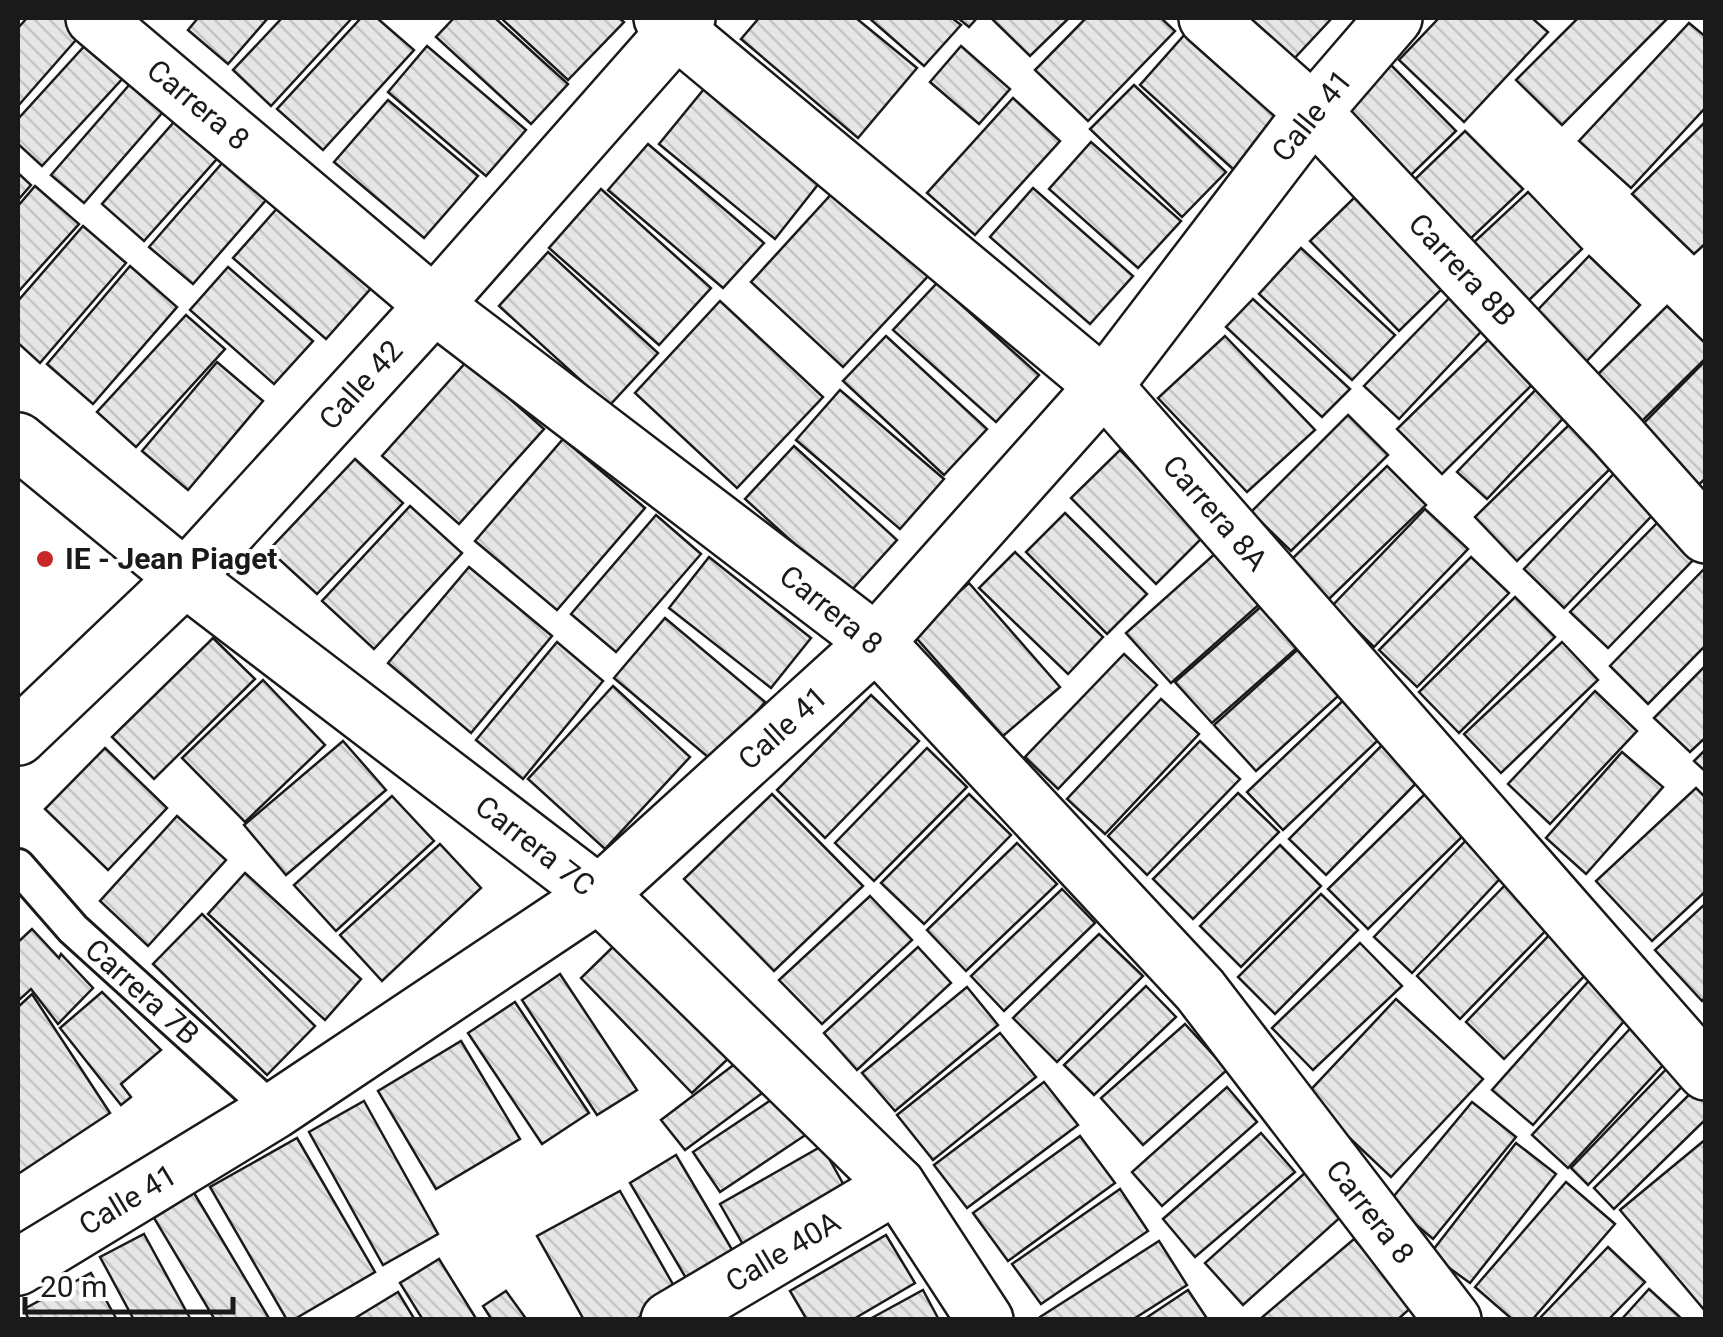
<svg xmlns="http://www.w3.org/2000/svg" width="1723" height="1337" viewBox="0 0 1723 1337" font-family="Roboto,sans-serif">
	<defs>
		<pattern id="building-back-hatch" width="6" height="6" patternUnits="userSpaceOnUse" patternTransform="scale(2.5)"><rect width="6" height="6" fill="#e6e6e6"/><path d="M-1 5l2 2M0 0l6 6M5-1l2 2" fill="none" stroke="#c5c5c5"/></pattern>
	</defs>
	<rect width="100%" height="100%" fill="#fff"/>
	<g fill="url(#building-back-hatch)" stroke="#1a1a1a" stroke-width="2.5">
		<path d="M27,18h56l7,6 -72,82v-78z"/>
		<path d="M198,18h70l-40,46 -40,-34z"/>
		<path d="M282,18h70l-81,88 -38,-36z"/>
		<path d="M361,18h16l37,32 -91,100 -46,-41z"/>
		<path d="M454,18h41l73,66 -37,40 -95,-87z"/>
		<path d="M501,18h118l5,4 -56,58z"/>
		<path d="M759,18h97l61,50 -59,70 -117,-99z"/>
		<path d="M869,18h83l9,7 -37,41z"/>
		<path d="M958,18h19l-8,9z"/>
		<path d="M991,18h78l-39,38z"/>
		<path d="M1086,18h75l14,13 -87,90 -53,-51z"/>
		<path d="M1242,18h90l-41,44z"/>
		<path d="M1439,18h93l16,14 -84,90 -65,-62z"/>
		<path d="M1578,18h90l-106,107 -46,-45z"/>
		<path d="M1689,23l17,14v70l-75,81 -52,-47z"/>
		<path d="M99,30l37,34 -94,102 -24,-22v-25z"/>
		<path d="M1186,33l96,86 -48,51 -94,-85z"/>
		<path d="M427,46l99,84 -40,46 -98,-84z"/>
		<path d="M961,46l49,43 -31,35 -49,-42z"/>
		<path d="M1391,65l65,66 -46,45 -65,-65z"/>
		<path d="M143,69l33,28 -92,106 -33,-28z"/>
		<path d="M1134,85l92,87 -44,45 -92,-88z"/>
		<path d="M704,89l116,93 -45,57 -116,-95z"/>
		<path d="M1013,98l47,43 -85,94 -48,-42z"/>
		<path d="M388,100l90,76 -54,62 -90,-76z"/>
		<path d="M188,106l43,37 -87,98 -42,-37z"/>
		<path d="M1706,121v122l-12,11 -62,-60z"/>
		<path d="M1465,131l58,58 -56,53 -56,-59z"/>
		<path d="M1091,142l90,79 -43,47 -89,-79z"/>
		<path d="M648,144l116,99 -41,45 -115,-98z"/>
		<path d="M230,154l44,37 -81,93 -44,-37z"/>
		<path d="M18,173l13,12 -13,15z"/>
		<path d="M35,186l44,38 -61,68v-86z"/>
		<path d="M1033,188l100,88 -43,48 -100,-87z"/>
		<path d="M601,189l110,99 -52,57 -110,-97z"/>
		<path d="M836,189l94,85 -87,93 -92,-85z"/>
		<path d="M1528,192l54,57 -56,54 -55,-58z"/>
		<path d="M1359,193l89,90 -49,48 -89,-90z"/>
		<path d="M280,205l93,81 -47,53 -93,-81z"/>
		<path d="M83,226l43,37 -86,100 -22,-20v-42z"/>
		<path d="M1301,248l94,87 -43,45 -93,-86z"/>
		<path d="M548,252l110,101 -49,53 -110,-100z"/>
		<path d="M1589,256l51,49 -56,59 -51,-49z"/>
		<path d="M130,266l47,41 -84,97 -46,-40z"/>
		<path d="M228,267l85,74 -39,43 -84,-74z"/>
		<path d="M937,283l102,92 -43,47 -103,-92z"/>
		<path d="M1458,289l33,32 -92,98 -35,-33z"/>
		<path d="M1253,299l97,90 -28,28 -96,-90z"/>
		<path d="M720,301l103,96 -86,91 -102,-95z"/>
		<path d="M1667,306l39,38v14l-72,71 -45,-46z"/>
		<path d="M186,315l39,34 -89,98 -39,-35z"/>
		<path d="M1495,333l44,45 -97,96 -45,-45z"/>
		<path d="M886,336l101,93 -43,46 -101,-94z"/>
		<path d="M1225,336l90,94 -68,62 -89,-94z"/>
		<path d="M1706,360v118l-13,12 -59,-57z"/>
		<path d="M467,361l77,68 -85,95 -77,-68z"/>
		<path d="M217,362l46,39 -75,89 -46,-39z"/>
		<path d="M1543,382l28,28 -84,89 -30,-27z"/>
		<path d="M840,390l104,89 -44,50 -104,-89z"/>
		<path d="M1348,415l40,40 -97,96 -40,-39z"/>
		<path d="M1577,417l42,43 -102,101 -42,-44z"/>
		<path d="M563,439l82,69 -88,102 -82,-69z"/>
		<path d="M794,446l103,94 -48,53 -104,-94z"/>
		<path d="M1120,450l85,85 -49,49 -85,-86z"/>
		<path d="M355,459l48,44 -86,91 -48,-44z"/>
		<path d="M1622,465l42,38 -100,105 -40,-39z"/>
		<path d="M1387,466l39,39 -97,94 -38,-39z"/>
		<path d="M410,506l52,47 -88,96 -52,-48z"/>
		<path d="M1425,509l43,40 -94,98 -42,-41z"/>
		<path d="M1065,513l82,81 -40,40 -81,-82z"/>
		<path d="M656,515l45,39 -85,98 -45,-38z"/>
		<path d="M1660,520l37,36 -89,92 -38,-36z"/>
		<path d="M1227,543l45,50 -101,90 -45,-50z"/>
		<path d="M1015,552l88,85 -35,37 -89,-86z"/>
		<path d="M709,557l102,81 -40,50 -102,-80z"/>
		<path d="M1471,557l38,36 -92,94 -38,-37z"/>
		<path d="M469,567l83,69 -81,97 -83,-70z"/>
		<path d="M1705,568l1,77 -58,59 -38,-38z"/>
		<path d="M969,583l91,104 -57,49 -91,-103z"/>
		<path d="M1272,597l36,41 -96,85 -37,-41z"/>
		<path d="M1515,597l40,40 -96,96 -40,-41z"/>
		<path d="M665,618l100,84 -51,60 -100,-84z"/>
		<path d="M213,638l42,41 -101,100 -42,-42z"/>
		<path d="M557,642l46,39 -80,98 -47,-39z"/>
		<path d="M1306,642l42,45 -92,84 -42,-46z"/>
		<path d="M1562,642l36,38 -97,93 -37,-39z"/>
		<path d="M1124,654l33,31 -99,104 -33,-32z"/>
		<path d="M1706,665v72l-16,15 -36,-34z"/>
		<path d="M263,680l62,65 -80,77 -63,-64z"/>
		<path d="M613,686l77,71 -85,92 -77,-70z"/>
		<path d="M1353,691l38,37 -108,102 -36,-38z"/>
		<path d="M1595,691l42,40 -87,93 -42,-40z"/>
		<path d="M871,695l48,46 -94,97 -48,-48z"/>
		<path d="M1161,699l38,35 -94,100 -38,-35z"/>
		<path d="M1394,733l36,36 -104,106 -37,-36z"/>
		<path d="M343,741l43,49 -100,85 -42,-50z"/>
		<path d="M1200,741l40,38 -93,96 -39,-39z"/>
		<path d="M105,748l62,60 -59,62 -63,-61z"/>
		<path d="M927,748l40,39 -93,94 -39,-38z"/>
		<path d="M1706,749v23l-12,-11z"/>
		<path d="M1622,752l41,35 -77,87 -40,-36z"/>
		<path d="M1431,788l40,40 -103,101 -40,-40z"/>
		<path d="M1696,788l10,10v93l-54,50 -56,-60z"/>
		<path d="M1238,793l41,39 -86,87 -40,-40z"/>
		<path d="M772,794l91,92 -89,85 -90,-92z"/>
		<path d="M969,794l42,41 -87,89 -43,-41z"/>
		<path d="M392,796l42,45 -98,90 -42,-46z"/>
		<path d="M177,816l49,44 -78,86 -48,-45z"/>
		<path d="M1472,834l37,35 -97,104 -38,-36z"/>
		<path d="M1017,843l40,41 -91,87 -39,-41z"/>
		<path d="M440,844l41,44 -99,93 -42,-46z"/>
		<path d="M1280,845l41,41 -80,81 -41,-41z"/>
		<path d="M245,873l116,106 -36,41 -117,-106z"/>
		<path d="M1510,880l44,42 -94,97 -43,-43z"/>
		<path d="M1062,889l33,34 -91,88 -33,-35z"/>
		<path d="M1321,894l37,36 -83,84 -37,-37z"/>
		<path d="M870,896l42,44 -90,84 -43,-44z"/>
		<path d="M1706,903v94l-4,4 -47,-51z"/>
		<path d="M202,914l113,112 -48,49 -114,-111z"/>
		<path d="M32,929l27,29 2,-4 32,34 -35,36 -27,-35 -13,12v-59z"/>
		<path d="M1555,929l39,37 -90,93 -38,-37z"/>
		<path d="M1099,934l44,42 -86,86 -44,-44z"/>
		<path d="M620,940l111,116 -39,37 -111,-115z"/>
		<path d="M1360,943l42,43 -89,84 -41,-42z"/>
		<path d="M918,947l33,36 -94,87 -33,-37z"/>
		<path d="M560,974l77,116 -40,25 -75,-115z"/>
		<path d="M1593,976l40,35 -100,114 -41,-35z"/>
		<path d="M1146,986l30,31 -82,78 -30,-30z"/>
		<path d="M967,987l31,38 -103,86 -33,-38z"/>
		<path d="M102,992l59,58 -40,34 10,13 -10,8 -61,-77z"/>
		<path d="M32,994l78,119 -92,61v-167z"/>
		<path d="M1396,999l87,80 -92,98 -86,-81z"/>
		<path d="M515,1002l74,111 -47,31 -74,-111z"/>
		<path d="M1639,1019l37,32 -108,117 -36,-33z"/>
		<path d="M1185,1024l42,46 -84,75 -42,-47z"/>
		<path d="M1000,1033l36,44 -103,83 -36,-45z"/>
		<path d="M461,1041l59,98 -84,50 -58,-98z"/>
		<path d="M744,1057l25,31 -84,62 -24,-30z"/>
		<path d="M1678,1057l17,16 -107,112 -17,-17z"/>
		<path d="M1044,1082l34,43 -111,83 -33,-43z"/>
		<path d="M1700,1084l6,6v29l-92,90 -20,-21z"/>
		<path d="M1227,1087l30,35 -95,84 -30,-34z"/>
		<path d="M780,1094l27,40 -87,58 -27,-40z"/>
		<path d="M364,1101l74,133 -55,31 -74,-133z"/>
		<path d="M1472,1102l44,35 -83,102 -44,-37z"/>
		<path d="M1261,1133l34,39 -100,85 -32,-38z"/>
		<path d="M1080,1136l35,47 -107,78 -35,-48z"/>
		<path d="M297,1138l78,134 -82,48h-6l-77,-133z"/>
		<path d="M1706,1139v173l-86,-102z"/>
		<path d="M1516,1143l40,31 -86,109 -40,-29z"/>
		<path d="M822,1146l28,50 -101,59 -29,-51z"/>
		<path d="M676,1155l64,108 -47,27 -63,-107z"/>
		<path d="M1306,1172l38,42 -101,91 -38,-42z"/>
		<path d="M1566,1182l49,42 -83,96h-19l-38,-33z"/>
		<path d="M1120,1189l28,42 -107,73 -29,-40z"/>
		<path d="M620,1191l59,104 -45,25h-50l-47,-84z"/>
		<path d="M194,1193l76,127h-55l-61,-102z"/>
		<path d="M144,1234l47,86h-57l-34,-63z"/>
		<path d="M886,1235l29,48 -63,37h-45l-17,-29z"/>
		<path d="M1354,1239l59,67 -16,14h-138z"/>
		<path d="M1159,1241l28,44 -55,35h-91l-1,-3z"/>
		<path d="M1608,1247l37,35 -37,38h-70z"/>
		<path d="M439,1259l38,61h-54l-23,-37z"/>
		<path d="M91,1273l26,47h-88l-5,-11z"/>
		<path d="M1649,1289l34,31h-62z"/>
		<path d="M923,1290l16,30h-71z"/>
		<path d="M1188,1290l20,30h-65z"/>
		<path d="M506,1291l21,29h-35l-9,-14z"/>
		<path d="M398,1292l17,28h-63z"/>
	</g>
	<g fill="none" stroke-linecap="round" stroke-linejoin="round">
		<g stroke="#1a1a1a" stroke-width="38">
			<path id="service" d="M18,866l55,63 201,182"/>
		</g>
		<g stroke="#1a1a1a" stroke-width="60">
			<g id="minor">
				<path d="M94,18l340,287 442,337 324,348 253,330"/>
				<path d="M662,18l442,368 602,686"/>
				<path d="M1207,18l106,94 303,322 90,101"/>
				<path d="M18,441l167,137 414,316 298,291 88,135"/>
				<path d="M18,737l167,-159 249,-273 253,-287"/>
				<path d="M18,1267l256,-156 325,-217 277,-252 228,-256 209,-274 81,-94"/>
				<path d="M669,1320l228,-135"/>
			</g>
		</g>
		<use href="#service" stroke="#fff" stroke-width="32"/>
		<use href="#minor" stroke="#fff" stroke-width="55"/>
	</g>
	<circle fill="#c62828" stroke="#fff" stroke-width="4" cx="45" cy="559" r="10"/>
	<g text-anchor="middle" stroke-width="8" stroke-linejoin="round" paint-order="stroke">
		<g font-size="30" fill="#1a1a1a" stroke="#fff">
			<text transform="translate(198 105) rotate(40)" y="10">Carrera 8</text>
			<text transform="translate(1312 116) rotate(-51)" y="10">Calle 41</text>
			<text transform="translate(1462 270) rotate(47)" y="10">Carrera 8B</text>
			<text transform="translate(361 385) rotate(-48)" y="10">Calle 42</text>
			<text transform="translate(1215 513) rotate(49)" y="10">Carrera 8A</text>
			<text transform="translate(831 610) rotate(39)" y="10">Carrera 8</text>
			<text transform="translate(783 728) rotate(-42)" y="10">Calle 41</text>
			<text transform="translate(535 846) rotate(38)" y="10">Carrera 7C</text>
			<text transform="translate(142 992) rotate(42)" y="10">Carrera 7B</text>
			<text transform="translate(128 1200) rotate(-31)" y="10">Calle 41</text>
			<text transform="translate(1370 1212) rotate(52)" y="10">Carrera 8</text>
			<text transform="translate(783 1252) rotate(-31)" y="10">Calle 40A</text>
		</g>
		<g font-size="30" font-weight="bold" fill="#1a1a1a" stroke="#fff" text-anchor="start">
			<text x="65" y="569">IE - Jean Piaget</text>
		</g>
	</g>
	<rect width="1723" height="1337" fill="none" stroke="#1a1a1a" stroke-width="40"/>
	<path d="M25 1297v15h208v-15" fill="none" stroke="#1a1a1a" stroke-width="5"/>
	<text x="40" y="1297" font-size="30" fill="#1a1a1a" stroke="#ffffff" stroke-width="8" paint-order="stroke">20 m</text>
</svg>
